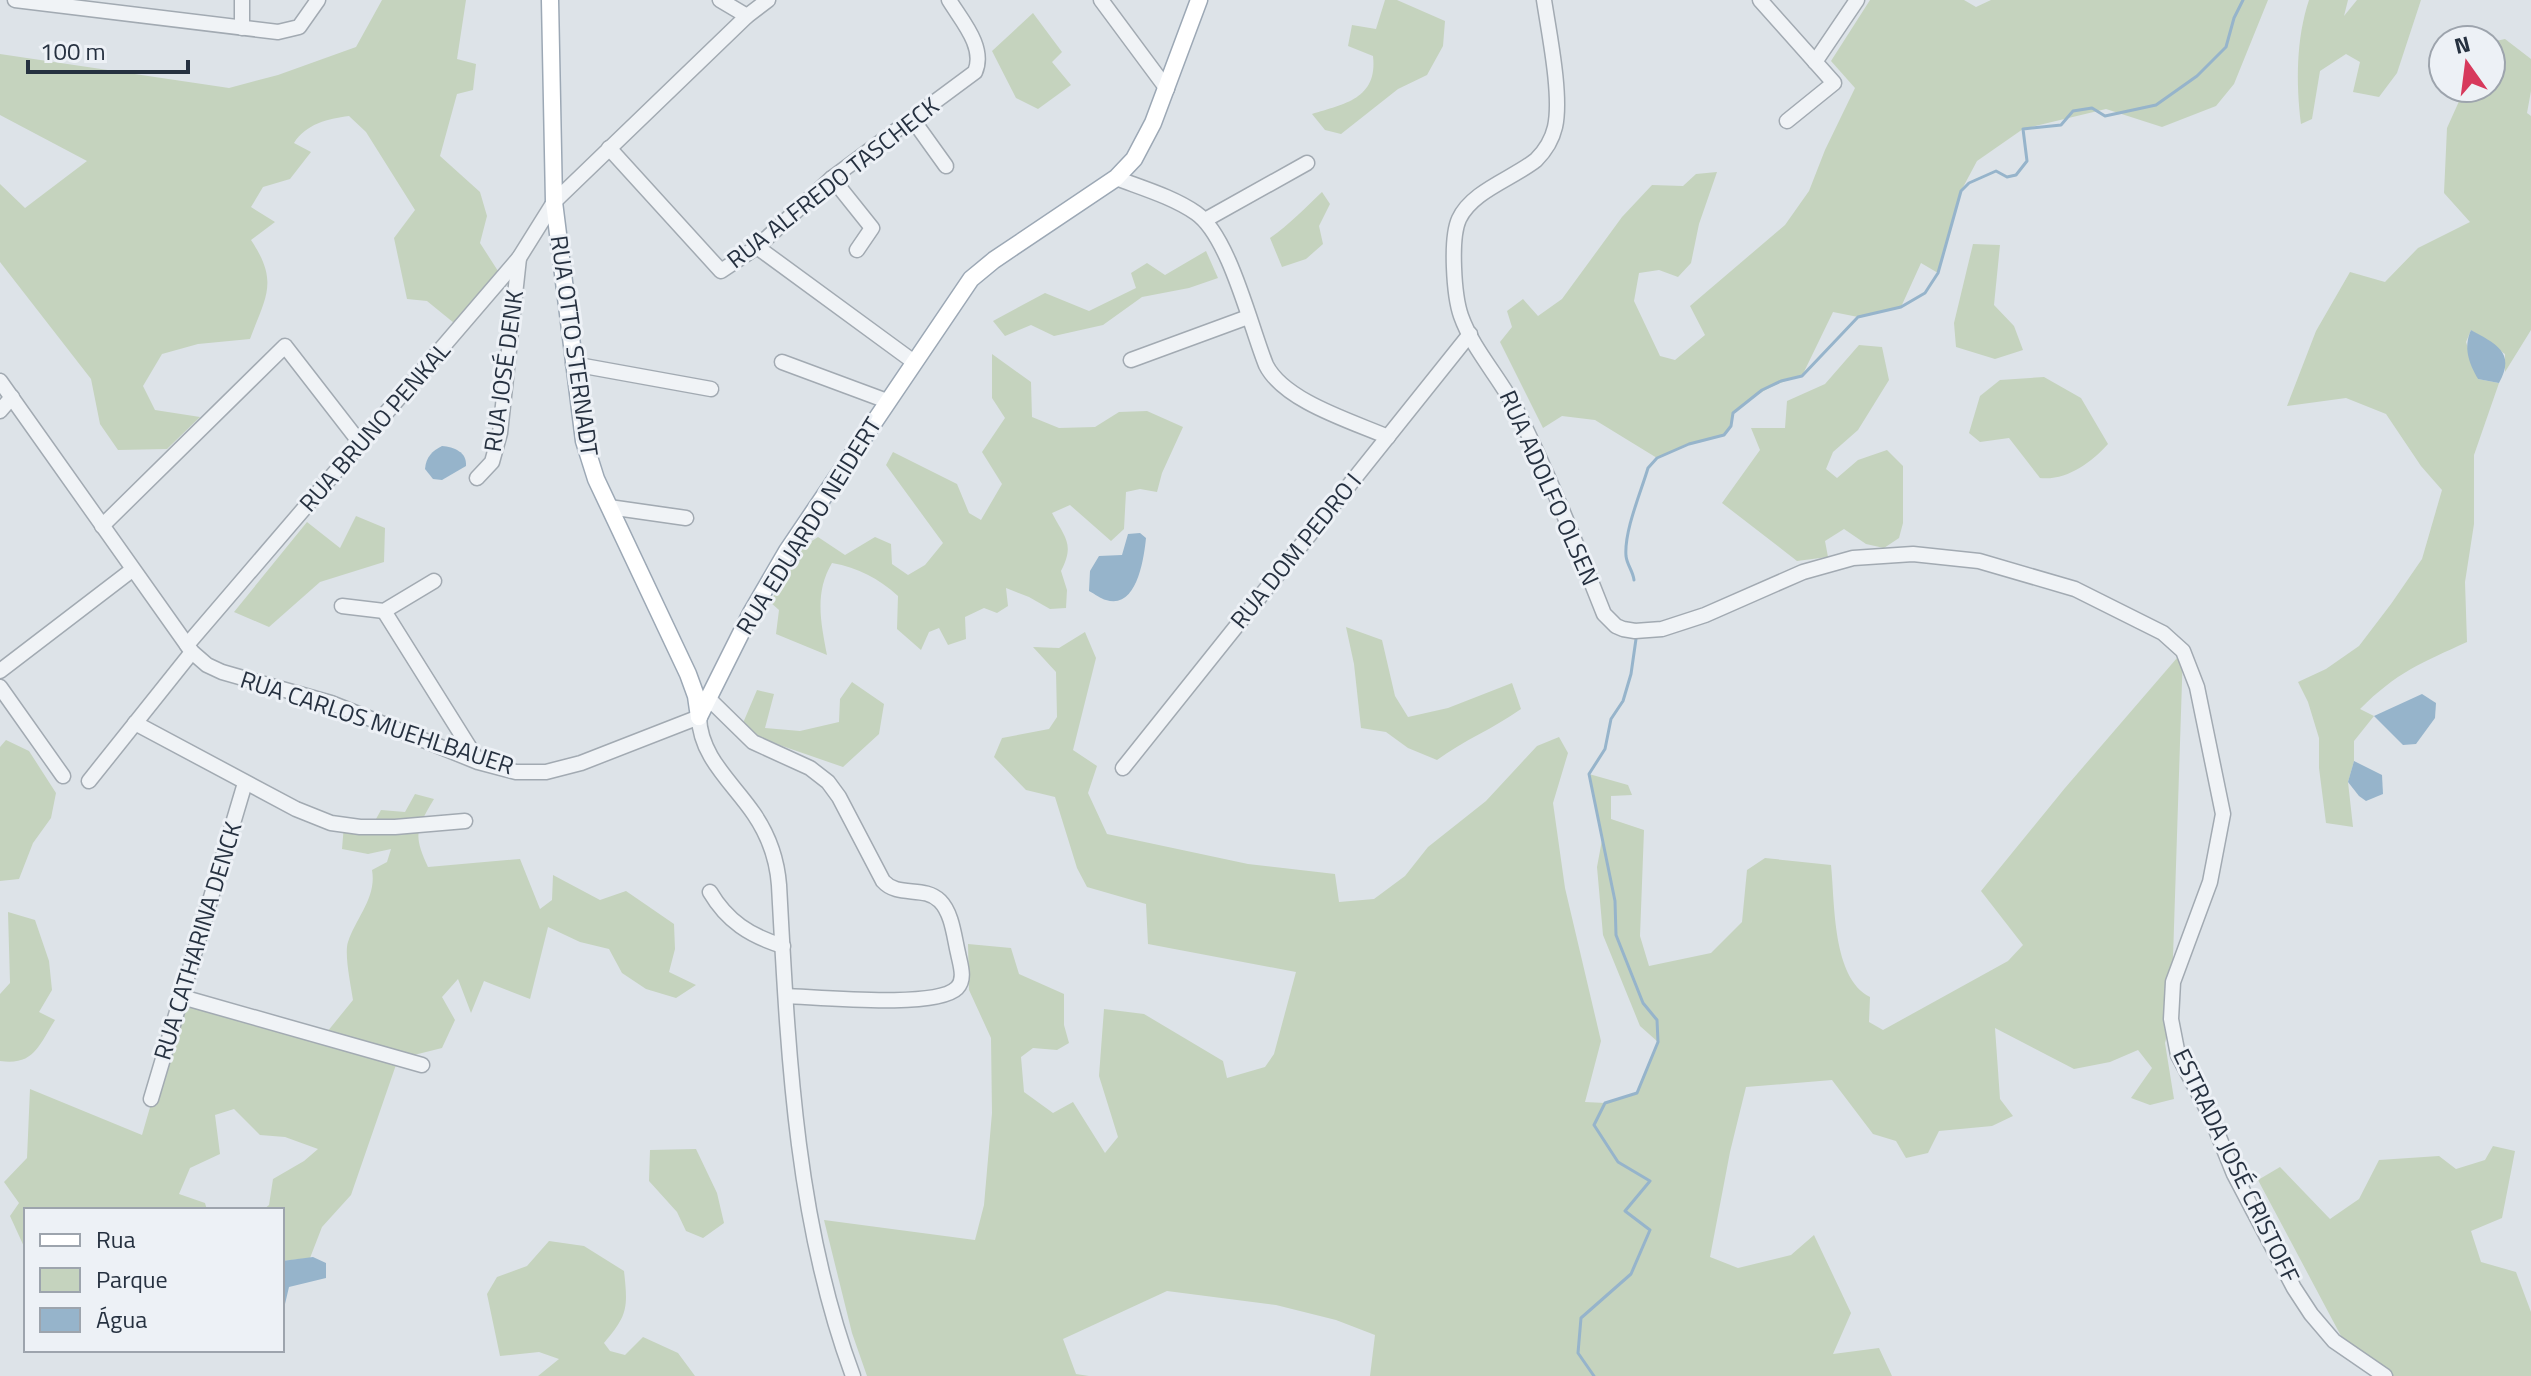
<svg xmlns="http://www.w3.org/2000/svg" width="2531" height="1376" viewBox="0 0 2531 1376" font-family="'Titillium Web',sans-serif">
	<rect width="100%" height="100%" fill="#dde3e8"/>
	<g fill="#c5d3be">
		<path d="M382,0h84l-9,59 19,5 -3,26 -16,4 -17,62 40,36 7,24 -7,27 18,28 -44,52 -27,-22 -20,-2 -13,-61 21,-28 -49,-78 -17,-16c-22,3 -43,8 -55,27l17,9 -21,27 -27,8 -12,20 24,15 -24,18c28,42 15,56 -1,99l-52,5 -36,10 -19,32 12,24 45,7 -33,32 -49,1 -18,-26 -9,-45 -91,-117v-78l25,24 62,-47 -87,-46v-61l229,34 49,-13 78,-28z"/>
		<path d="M1385,0h12l48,21 -2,25 -16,29 -29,14 -57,45 -16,-4 -13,-16c32,-10 66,-15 61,-58l-25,-10 4,-21 24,4z"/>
		<path d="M1870,0h94l12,7 15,-7h277l-34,84 -18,22 -54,21 -56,-18 -83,20 -46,32 -16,30 -23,82 -17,-10 -20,44 -43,10 -25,-5 -31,64c-29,7 -47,19 -69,37l-2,13 -7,9 -35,9 -32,14 -62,-38 -33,-4 -19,12 -43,-86 12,-15 -5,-16 16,-12 15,17 24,-17 60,-82 30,-32 31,1 13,-12 21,-2 -18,52 -8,39 -13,14 -19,-7 -20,3 -5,28 26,55 15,4 30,-25 -15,-29 95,-81 24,-34 16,-41 30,-62 -24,-27z"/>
		<path d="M2309,0h39l-4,16 13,-16h64l-24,73 -18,24 -26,-5 7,-30 -14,-8 -26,17 -8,48 -11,5c-5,-41 -5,-85 8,-124z"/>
		<path d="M1033,13l29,39 -10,10 19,23 -33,24 -22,-11 -24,-47z"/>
		<path d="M2505,39l26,20v32l-4,22 4,3v214l-26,42v-18l-34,-24 -5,12 12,37 21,4 -25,72v69l-9,58 2,60c-46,21 -70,30 -107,67l14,7 -20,25v20l-6,21 5,45 -27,-4 -7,-55v-30l-11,-36 -10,-20 28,-13 33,-23 32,-42 31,-45 20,-69 -21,-24 -35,-52 -40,-16 -59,8 29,-75 34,-59 35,10 33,-34 52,-26 -26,-29 3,-65 18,-40h26v-46z"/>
		<path d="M1322,192l8,12 -11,22 4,18 -17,15 -24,8 -12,-29c20,-14 35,-30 52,-46z"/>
		<path d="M1973,244l27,1 -6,60 20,21 9,24 -28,9 -39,-12 -2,-24z"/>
		<path d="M1206,251l12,27 -29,10 -47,9 -39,28 -49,11 -23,-11 -26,11 -12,-15 52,-28 44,18 47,-23 -5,-15 16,-10 18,12z"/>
		<path d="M1859,345l23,2 7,33 -31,50 -25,22 -7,17 11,9 21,-18 29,-10 16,16v57l-4,15 -15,10 -18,-4 -22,-15 -19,12 3,16 -31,4 -75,-58 38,-53 -9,-22h34l2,-27 38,-17z"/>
		<path d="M992,354l39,28 1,35 27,11 36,-1 24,-15 28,-1 36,16 -21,46 -5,19 -17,-3 -14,3 -2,37 -13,12 -41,-36 -18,8c13,25 23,31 9,58l6,19 -1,18 -16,1 -21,-12 -23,-9 2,18 -11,7 -13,-5 -19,9 1,22 -18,6 -9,-17 -10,4 -8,18 -24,-21 1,-33c-20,-18 -39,-28 -66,-33 -18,30 -11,60 -5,92l-51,-21 3,-24 -9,-8 34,-56 14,-9 27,18 30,-18 16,7 1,20 16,11 17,-10 18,-22 -57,-78 7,-13 64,32 12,29 12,7 21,-36 -20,-32 23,-34 -13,-20z"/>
		<path d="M2044,377l37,21 27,46c-17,19 -42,37 -68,34l-31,-40 -29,4 -11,-9 11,-37 20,-16z"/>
		<path d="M356,516l29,12 -1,34 -64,20 -51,45 -35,-15 73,-90 33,26z"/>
		<path d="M1346,627l36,13 13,56 13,21 40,-9 64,-25 9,26c-28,20 -57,31 -84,51l-29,-12 -22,-16 -25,-4 -7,-64z"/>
		<path d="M1085,632l11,26 -23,92 24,16 -9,27 19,41 141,30 87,10 4,28 35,-3 31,-23 23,-29 58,-46 51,-55 22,-9 9,16 -15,50 12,85 36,153 -16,61 20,1 32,-10 21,-51 -18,-16 -37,-91 -6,-68 5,-27 -13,-66 39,11 4,10 -21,1v23l33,11 -4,106 9,30 62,-13 31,-31 5,-52 18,-12 66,7c4,38 1,113 39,132l-1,25 14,8 125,-69 15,-16 -42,-54 84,-103 118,-137 -12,368 -6,24 9,56 -24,6 -19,-7 21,-30 -14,-18 -28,12 -36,7 -79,-41 5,71 13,17 -21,10 -53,5 -11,22 -22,5 -10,-17 -23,-7 -41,-54 -86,7 -16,65 -20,105 28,11 53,-13 23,-20 37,78 -18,41 46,-6 13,28h-522l5,-41 -39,-15 -60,-15 -109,-14 -104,48 13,35 13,2h-222l-15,-43 -28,-113 151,20 9,-35 8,-92 -1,-75 -22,-48 -1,-46 43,4 8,26 45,20v31l5,18 -12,7 -24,-2 -12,9 3,35 29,21 20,-11 32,51 13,-16 -19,-61 5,-67 40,5 79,47 4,17 38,-11 9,-13 22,-82 -148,-28 -2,-40 -59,-17 -10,-19 -22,-71 -29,-7 -32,-33 8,-19 47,-9 8,-12 -1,-45 -23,-25 26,1z"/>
		<path d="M852,682l32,22 -5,30 -36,33 -84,-29 -16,-15 14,-33 17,4 -9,34 35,3 39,-9 1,-23z"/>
		<path d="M6,740l23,11 27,42 -5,25 -18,25 -14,36 -19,2v-134z"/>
		<path d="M415,794l19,5c-18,30 -21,36 -6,68l92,-8 20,50 12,-9 1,-25 47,25 26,-9 48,33 1,25 -6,23 27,13 -20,13 -30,-9 -24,-16 -13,-24 -29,-7 -32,-15 -18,72 -46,-18 -13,32 -13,-34 -16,18 13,23 -13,28 -44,11 -47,136 -29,32 -12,31 -28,3v-51h-19l6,-5 4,-26 31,-18 14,-12 -33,-12 -25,-2 -26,-26 -19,6 5,39 -30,14 -11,26 26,9 2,7h-181v41l-16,-35 9,-13 -15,-21 23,-24 3,-69 112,46 40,-138 141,40 30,-37c-2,-14 -9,-46 -5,-58 8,-24 29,-45 24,-72l15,-8 4,-13 -23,5 -26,-5 2,-24 27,3 10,-18 24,2z"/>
		<path d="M8,912l27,8 14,41 3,29 -13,22 16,8c-16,25 -21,46 -55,41v-67l10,-11z"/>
		<path d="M2493,1146l22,5 -13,67 -31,13 10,31 35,10 15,40v64h-146l-36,-25 -91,-171 22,-13 50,52 29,-20 20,-39 60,-4 17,13 29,-9z"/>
		<path d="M696,1149l21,44 7,30 -21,15 -17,-7 -9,-19 -28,-31 1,-31z"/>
		<path d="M549,1241l35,5 40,25c4,37 4,44 -20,72l6,8 15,4 18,-18 35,16 17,23h-157l21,-17 -20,-7 -39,4 -13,-62 10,-17 30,-11z"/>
	</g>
	<g fill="#96b4cb">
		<path d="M2471,330c23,13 46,22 28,53l-21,-4c-9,-16 -15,-31 -7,-49z"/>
		<path d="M442,446c12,1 25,6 24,20l-24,14 -9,-1 -8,-10c1,-12 7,-18 17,-23z"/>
		<path d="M1140,533l6,5c-2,20 -9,72 -40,62 -5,-1 -11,-6 -17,-9l1,-20 9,-15 23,-1 6,-21z"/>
		<path d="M2422,694l14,9 -1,15 -19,26 -13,1 -29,-29z"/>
		<path d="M2354,761l28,14 1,19 -17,7 -7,-5 -11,-14z"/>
		<path d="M313,1257l13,6v15l-37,9 -4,17 -3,1v-44z"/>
	</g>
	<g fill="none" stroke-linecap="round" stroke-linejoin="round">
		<g stroke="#96b4cb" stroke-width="3">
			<path d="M1634,580c-1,-9 -7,-15 -8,-24 -2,-25 15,-64 22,-88l9,-10 32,-14 35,-9 7,-9 2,-13 29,-23 19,-9 21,-5 56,-59 43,-10 24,-14 13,-20 23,-82 8,-8 27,-12 11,6 9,-2 11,-14 -4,-32 38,-4 12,-14 19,-3 13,8 51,-11 41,-29 29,-29 8,-29 9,-18"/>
			<path d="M1594,1376l-16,-23 3,-35 50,-44 19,-44 -25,-19 25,-30 -32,-19 -24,-37 11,-22 32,-10 21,-51 -1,-22 -14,-17 -27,-68 -1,-34 -26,-127 16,-25 6,-30 12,-18 8,-27 5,-35"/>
		</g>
		<g stroke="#a2aab2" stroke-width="17">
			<g id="minor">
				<path d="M15,0l263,32 21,-5 19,-27"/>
				<path d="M720,0l27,16"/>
				<path d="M1101,0l66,89"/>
				<path d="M1544,0c5,33 18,96 11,127 -3,13 -10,24 -19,33 -24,19 -64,31 -77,59 -9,20 -5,77 2,97 12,34 40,63 56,95 33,66 60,135 87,203l12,12 7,3 12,2 27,-2 43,-14 98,-43 50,-14 60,-4 66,7 96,28 88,44 20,18 14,36 26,127 -13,68 -37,100 -2,37 7,36 32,60 24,59 60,114 17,26 23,27 51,35"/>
				<path d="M1760,0l74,83 -47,38"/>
				<path d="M242,28v-28"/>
				<path d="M1815,62l42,-62"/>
				<path d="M913,120l33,46"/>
				<path d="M609,148l112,123 36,-24 75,-69 143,-106c11,-25 -14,-52 -26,-72"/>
				<path d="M832,178l40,50 -15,22"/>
				<path d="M1116,178c26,10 57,19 80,35 33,23 54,112 70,152 18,36 85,56 122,72"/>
				<path d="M1205,220l102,-57"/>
				<path d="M757,247l157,115"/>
				<path d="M1131,360l117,-43"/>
				<path d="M782,362l105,39"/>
				<path d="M573,364l138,25"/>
				<path d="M0,381l192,271 15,13 15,7 109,31 147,59 38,10h30l35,-9 118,-46c1,40 34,66 55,97 15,22 23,45 25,71 9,165 16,335 74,491"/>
				<path d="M0,411l12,-14"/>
				<path d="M477,478l15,-16 8,-29 19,-175"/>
				<path d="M609,507l77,11"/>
				<path d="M102,526l183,-180 76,98"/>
				<path d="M342,606l42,5 50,-30"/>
				<path d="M384,611l94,150"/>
				<path d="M187,645l332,-387 35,-56 193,-186 21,-16"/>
				<path d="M0,671l132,-101"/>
				<path d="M0,687l63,89"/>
				<path d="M708,698l45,44 57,26 18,14 11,15 44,84c15,17 41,4 57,20 12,12 14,35 18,52 2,11 8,26 -1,35 -21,21 -139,9 -171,8"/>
				<path d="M135,723l161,86 35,14 29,4h35l70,-6"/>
				<path d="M1123,768l347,-434"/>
				<path d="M89,781l103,-129"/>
				<path d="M710,892c17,29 40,44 73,54"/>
				<path d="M182,997l240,68"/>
				<path d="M151,1099l94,-316"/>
			</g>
		</g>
		<g stroke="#9ca8b5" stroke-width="19">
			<g id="major">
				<path d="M550,0l4,202 30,239 12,38 92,195 8,22 3,21"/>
				<path d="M699,717l52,-104 36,-62 184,-272 23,-19 122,-82 18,-19 19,-36 46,-123"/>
			</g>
		</g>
		<use href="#minor" stroke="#f0f3f6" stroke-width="14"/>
		<use href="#major" stroke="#fff" stroke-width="16"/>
	</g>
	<g text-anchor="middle" stroke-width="6" stroke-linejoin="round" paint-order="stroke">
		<g font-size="24" fill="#263140" stroke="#edf1f6">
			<text transform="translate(833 183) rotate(-38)" y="8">RUA ALFREDO TASCHECK</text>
			<text transform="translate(574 346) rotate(82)" y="8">RUA OTTO STERNADT</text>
			<text transform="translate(504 371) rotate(-82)" y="8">RUA JOSÉ DENK</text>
			<text transform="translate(375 427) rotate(-49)" y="8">RUA BRUNO PENKAL</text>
			<text transform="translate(1549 488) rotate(66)" y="8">RUA ADOLFO OLSEN</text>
			<text transform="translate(809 526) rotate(-58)" y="8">RUA EDUARDO NEIDERT</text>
			<text transform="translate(1296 551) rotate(-51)" y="8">RUA DOM PEDRO I</text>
			<text transform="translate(377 723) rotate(18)" y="8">RUA CARLOS MUEHLBAUER</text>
			<text transform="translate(198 941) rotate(-73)" y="8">RUA CATHARINA DENCK</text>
			<text transform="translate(2236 1166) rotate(64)" y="8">ESTRADA JOSÉ CRISTOFF</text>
		</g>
	</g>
	<rect x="24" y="1208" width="260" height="144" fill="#edf1f6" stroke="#9da4ad" stroke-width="2"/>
	<rect x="40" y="1234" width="40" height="12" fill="#ffffff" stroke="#9da4ad" stroke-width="2"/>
	<text x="96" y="1248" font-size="24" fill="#263140">Rua</text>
	<rect x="40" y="1268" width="40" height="24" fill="#c5d3be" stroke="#9da4ad" stroke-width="2"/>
	<text x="96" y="1288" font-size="24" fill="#263140">Parque</text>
	<rect x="40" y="1308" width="40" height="24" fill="#96b4cb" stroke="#9da4ad" stroke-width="2"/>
	<text x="96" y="1328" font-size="24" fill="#263140">Água</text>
	<g transform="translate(2467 64) rotate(346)"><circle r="38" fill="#edf1f6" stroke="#9da4ad" stroke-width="2"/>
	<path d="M0-6L14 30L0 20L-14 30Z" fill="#d7395c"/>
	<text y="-12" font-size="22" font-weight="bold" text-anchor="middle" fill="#263140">N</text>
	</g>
	<path d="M28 60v12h160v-12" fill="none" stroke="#263140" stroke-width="4"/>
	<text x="40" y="60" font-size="24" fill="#263140" stroke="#edf1f6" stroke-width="6" paint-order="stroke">100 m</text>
</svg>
